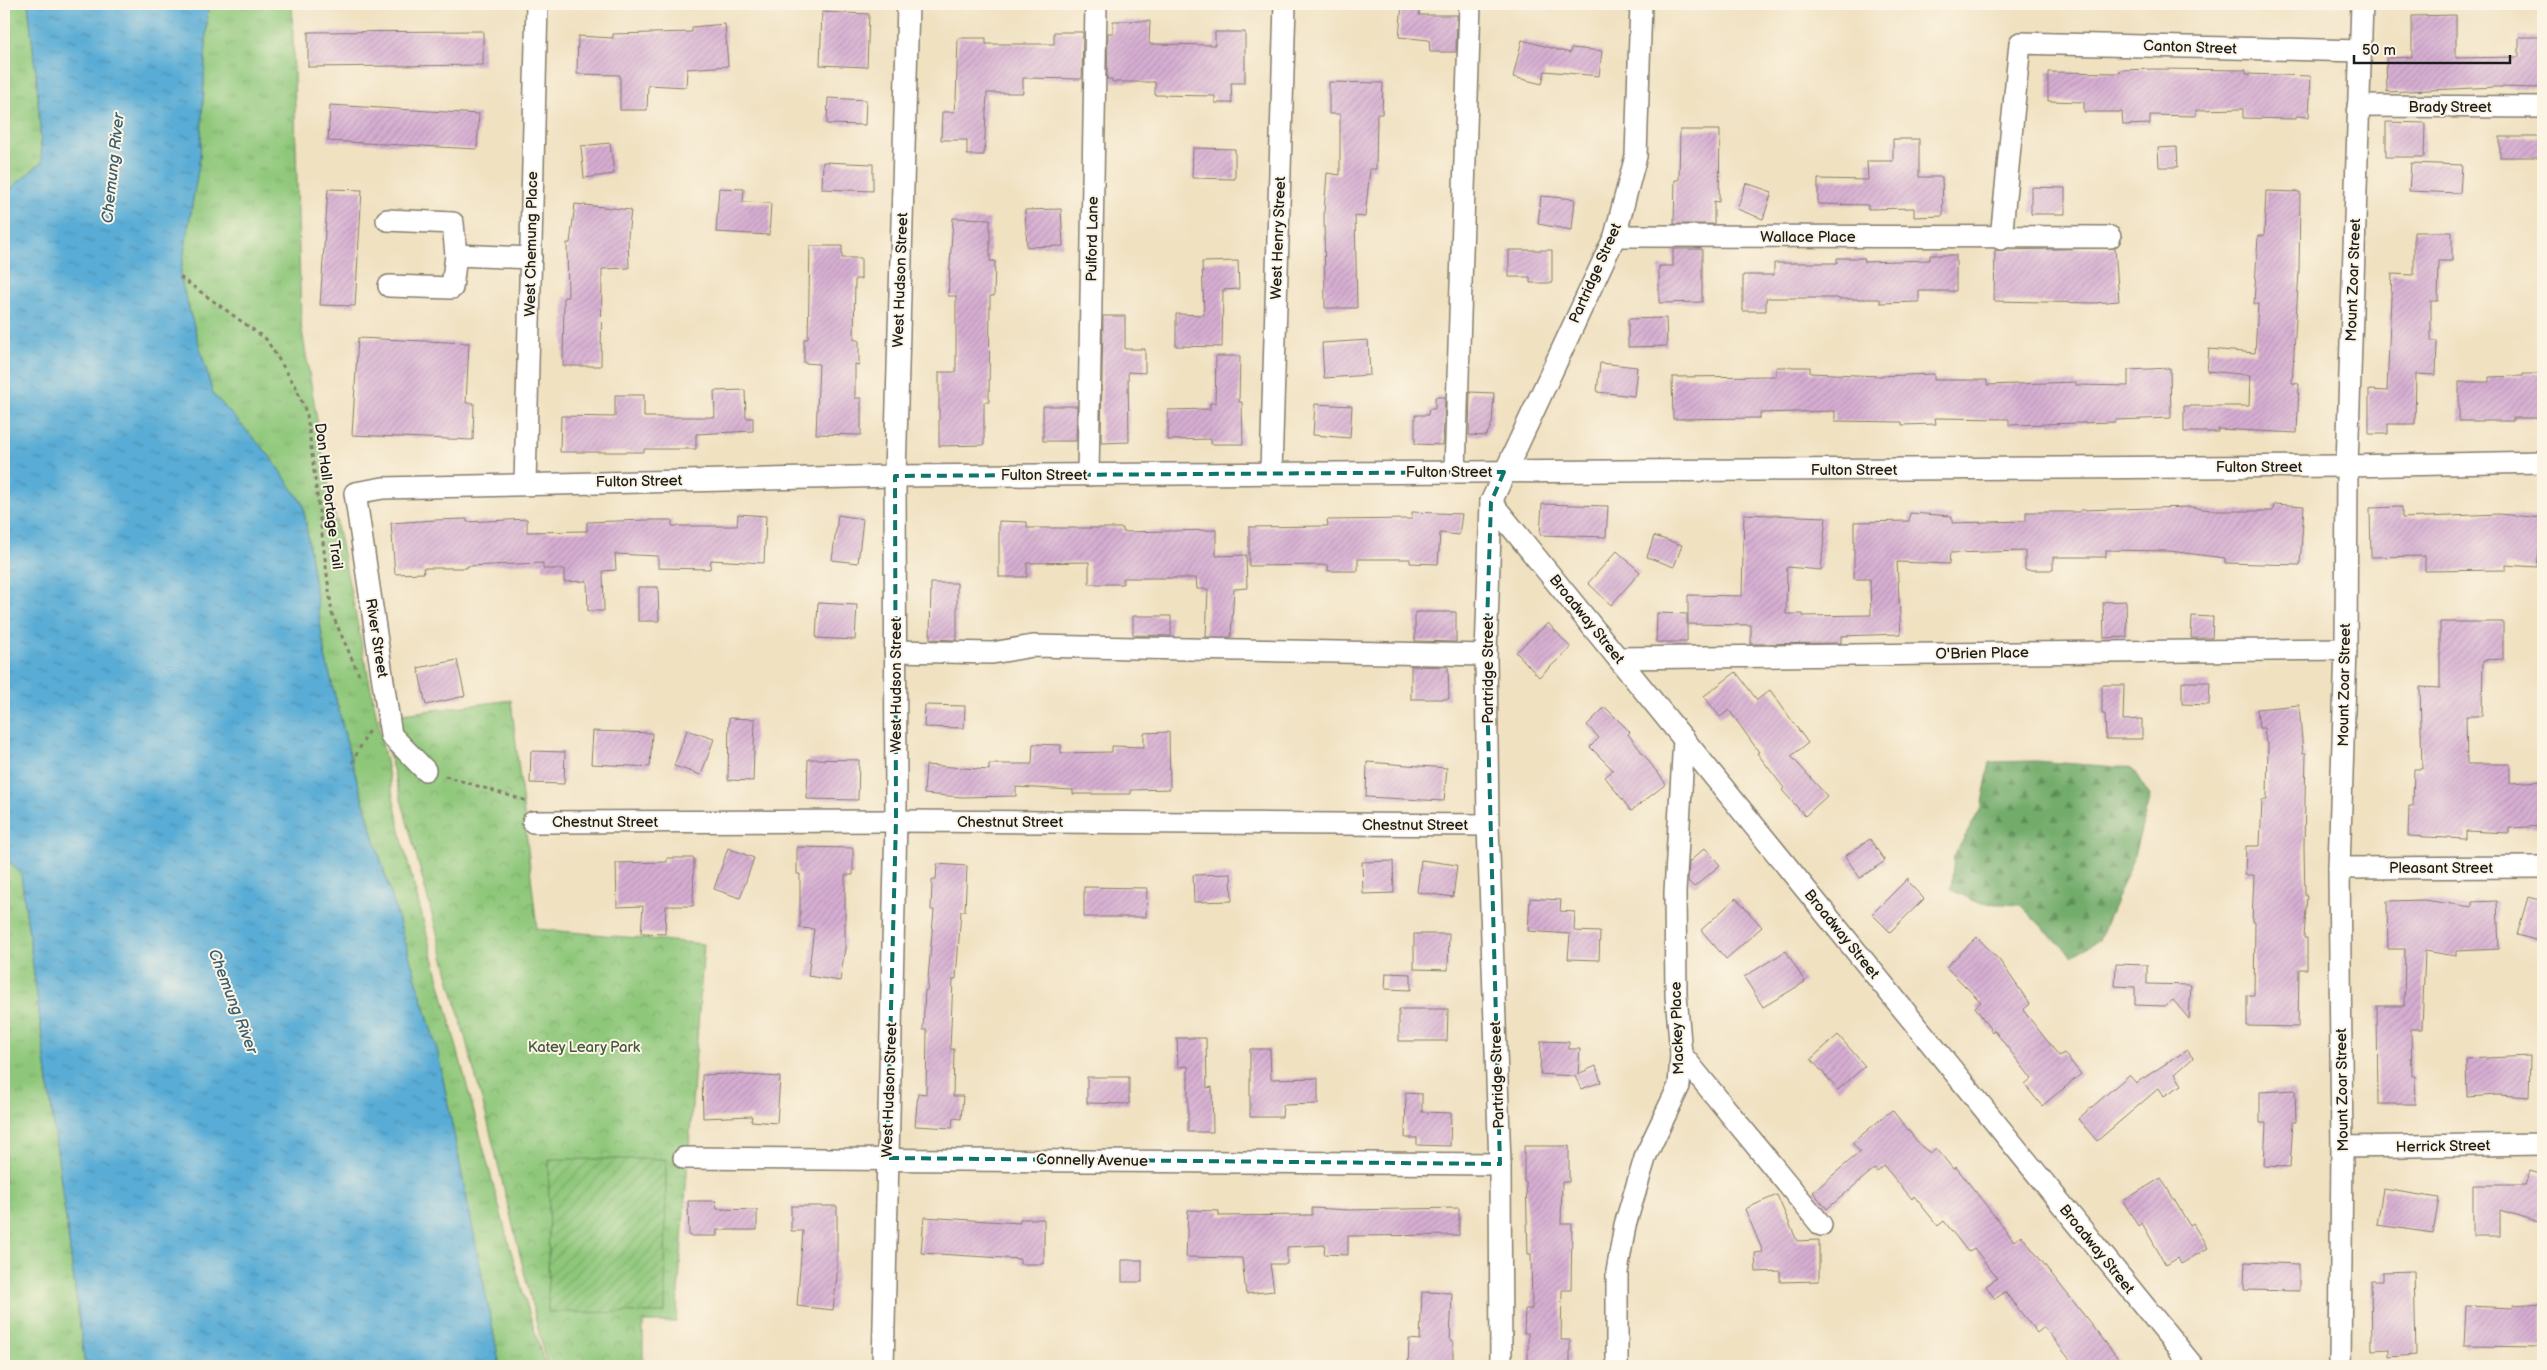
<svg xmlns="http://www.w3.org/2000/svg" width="2547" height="1370" viewBox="0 0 2547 1370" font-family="'Balsamiq Sans',sans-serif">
	<defs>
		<pattern id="grass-tufts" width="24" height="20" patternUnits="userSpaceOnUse" patternTransform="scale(1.25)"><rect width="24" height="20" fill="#8ec77a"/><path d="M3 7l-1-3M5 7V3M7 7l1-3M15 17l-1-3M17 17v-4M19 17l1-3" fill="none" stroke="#7aaa69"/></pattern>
		<pattern id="forest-firs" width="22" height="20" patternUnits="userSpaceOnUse" patternTransform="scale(1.25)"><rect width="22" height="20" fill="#72ac6a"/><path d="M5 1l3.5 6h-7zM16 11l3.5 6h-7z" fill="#5d8b56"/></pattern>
		<pattern id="park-crowns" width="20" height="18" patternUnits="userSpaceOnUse" patternTransform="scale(1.25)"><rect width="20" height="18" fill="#8ec77a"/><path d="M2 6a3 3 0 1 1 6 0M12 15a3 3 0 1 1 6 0" fill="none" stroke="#7aaa69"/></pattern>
		<pattern id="garden-furrows" width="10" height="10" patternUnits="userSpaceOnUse" patternTransform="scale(1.25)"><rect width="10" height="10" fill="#8ec77a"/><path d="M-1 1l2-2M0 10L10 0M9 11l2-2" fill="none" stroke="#7aaa69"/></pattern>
		<pattern id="water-ripples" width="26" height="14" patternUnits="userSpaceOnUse" patternTransform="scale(1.25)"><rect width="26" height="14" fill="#59acd5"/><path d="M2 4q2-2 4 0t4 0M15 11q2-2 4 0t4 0" fill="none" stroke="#498bac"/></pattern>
		<pattern id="building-hatch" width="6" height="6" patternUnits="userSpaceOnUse" patternTransform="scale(1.25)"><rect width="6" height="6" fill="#d6aed2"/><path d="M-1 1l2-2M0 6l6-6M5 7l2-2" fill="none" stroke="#b795b4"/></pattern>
	</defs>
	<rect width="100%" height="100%" fill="#fcf5e5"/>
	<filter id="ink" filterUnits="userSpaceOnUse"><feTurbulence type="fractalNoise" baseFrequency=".02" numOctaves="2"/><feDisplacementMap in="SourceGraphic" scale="10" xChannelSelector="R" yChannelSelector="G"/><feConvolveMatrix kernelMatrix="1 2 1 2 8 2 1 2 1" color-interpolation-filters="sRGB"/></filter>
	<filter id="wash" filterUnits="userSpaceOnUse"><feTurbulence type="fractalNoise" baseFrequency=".0096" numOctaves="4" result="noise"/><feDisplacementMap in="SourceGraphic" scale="20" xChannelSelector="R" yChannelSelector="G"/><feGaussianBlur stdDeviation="1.12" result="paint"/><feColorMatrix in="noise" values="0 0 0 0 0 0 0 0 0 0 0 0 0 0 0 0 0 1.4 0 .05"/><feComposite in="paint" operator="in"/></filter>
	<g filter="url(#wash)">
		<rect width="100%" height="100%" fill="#f0e1c1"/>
		<g fill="url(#grass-tufts)" stroke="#55724b">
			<path d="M4,4h24l9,78 5,80 -38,32z"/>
			<path d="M208,4h84l9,321 24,142 78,377 107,404 35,118h-45l-63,-317 -85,-286 -27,-107 -22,-152 -35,-50 -55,-60 -33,-117 20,-119z"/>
			<path d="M4,856l17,18 64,492h-81z"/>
		</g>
		<path fill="url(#forest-firs)" stroke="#476443" d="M2035,761l97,7 18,28 -18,67 -33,77 -27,16 -52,-51 -41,-2 -28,-13 3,-34 27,-48 9,-46z"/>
		<path fill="url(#park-crowns)" stroke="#55724b" d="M511,700l26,229 167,15 -28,378h-33v44h-96l-60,-247 -108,-402z"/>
		<path fill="url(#garden-furrows)" stroke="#55724b" d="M549,1159h117l-1,154 -117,-1z"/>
		<path fill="url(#water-ripples)" stroke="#3a6478" d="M28,4h180l-8,154 -20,119 33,117 55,60 35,50 22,152 27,107 85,286 63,317h-415l-64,-492 -17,-18v-662l38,-32 -5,-80z"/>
		<g id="blocks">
			<g fill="url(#building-hatch)">
				<path d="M1402,4l18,1 -1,10h38l-1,37h-26l-1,-12 -30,-3z"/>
				<path d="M822,12l47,2 -2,53 -47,-2z"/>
				<path d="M2456,15v43l63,-1v-20h24v51l-47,-1 -109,5 -1,-34 26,-1v-41z"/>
				<path d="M1113,21h37l-1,23 66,1v-13h30v51h-14l1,20h-17v-7l-60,-1v-13h-43v-3h-5l1,-46h5z"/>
				<path d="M725,24l3,42 -41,3 -1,18 -38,-2 -1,25h-27v-35l-43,-1 1,-38 35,2v-4l79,-2v-5z"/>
				<path d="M483,31v34l-175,2v-35z"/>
				<path d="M1054,32h29l-1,47 -59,-1v15h-36l-3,62h-17v-15h-26l1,-28h12l1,-11h1l2,-63h28v6h68z"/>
				<path d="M1522,40l48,13 1,-5 31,3 -3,25 -54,-5 -3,13 -29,-7z"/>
				<path d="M2155,69l91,1v4l65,2 -2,41 -13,-1v3l-53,-1v-9l-47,1v6l-46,-1v9l-27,1 -1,-13h-38v-10l-36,-1v-29l72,1v-3z"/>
				<path d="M1329,82l54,1 -1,31h-5l-1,55h-6l-5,48 -10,-1 2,92h-32l-1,-97 3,-38 13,2v-61h-11z"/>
				<path d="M828,98l38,2 -1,25 -38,-1z"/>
				<path d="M330,105l149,9 -2,35 -149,-8z"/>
				<path d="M2386,122l39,1 -1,34h-38z"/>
				<path d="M1680,130h40l-1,72 -5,-1v23h-40l1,-44h4z"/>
				<rect x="2500" y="137" width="43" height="20"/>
				<path d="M1893,139h26v38h23l1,39 -29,1v-9l-46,1v-4l-50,-1v-25l50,1 -1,-19h26z"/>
				<path d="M610,143l4,31 -30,4 -3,-32z"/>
				<path d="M2177,147l1,20h-19l-1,-19z"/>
				<path d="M1193,148l42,1v30l-43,-1z"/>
				<path d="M823,162l50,2v27l-51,-2z"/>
				<path d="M2411,163l51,2 -2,28 -51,-2z"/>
				<path d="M1746,183l26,9 -9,27 -26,-10z"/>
				<path d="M2031,187l34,1v26h-34z"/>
				<path d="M719,188l25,1 -1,13 28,1 -2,32 -53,-3z"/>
				<path d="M328,189l34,1 -7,116 -35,-1z"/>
				<path d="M2266,191l34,1 -1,79 -7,112 7,1 -2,49 -79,-4v3h-34v-26h65l1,-31 -43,-4 2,-22 46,4 3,-49h-4l2,-35 2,-33h6z"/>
				<path d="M1541,196l34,3 -3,31 -34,-6z"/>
				<path d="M575,204l56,6 -3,26 1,32 -27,1 -1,97h-38l1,-69h4l-1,-54h3z"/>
				<path d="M1061,209l2,37 -36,1 -2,-37z"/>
				<path d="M953,218l37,1v42h5l-1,35h-4l-1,106h-5v43l-45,1v-74h17v-76h-8z"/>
				<path d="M2414,232h38v29h-13l-1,40h-7v40h6l-1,34 -20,-1 -1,50h-27v10h-19v-44l18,1 5,-117 22,1z"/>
				<path d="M810,246h32v12h19v21h-6l-1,61h5v25l-4,-1v34h6v37l-45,-1 3,-70 -15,-1v-24h4z"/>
				<path d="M2115,248l4,53 -24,2 -101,-2 1,-51z"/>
				<path d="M1673,249h29v53l-43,1v-37h14z"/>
				<path d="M1509,250h43v33h-22v-6h-21z"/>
				<path d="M1930,255h26v36h-37v11l-39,1v-4h-42v-1h-72v13h-23v-36h31v-12h63v-5h27l1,4 65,-2z"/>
				<path d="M1238,261l1,28 -16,1 -1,57 -46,-1v-32l28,1 -2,-53z"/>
				<path d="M1103,316h22v33h20v24l-17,-1 1,70 -28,1z"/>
				<path d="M1666,318l1,28 -39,1v-28z"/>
				<path d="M358,338l111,5 -3,60h8l-1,37 -121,-5z"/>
				<path d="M1368,340l2,35 -46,3 -2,-35z"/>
				<path d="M1216,356h24l-1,46h3l1,42h-32v-5l-43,1v-30l42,-1v-6h5z"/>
				<path d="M1600,363l37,4 -3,29 -37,-4z"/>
				<path d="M1776,367h34v6l69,3 55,-2v6h53v5l89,-3v3l52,1v-16l42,-2 1,50 -56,2v2l-106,3v-6l-74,-1 1,6 -34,1v-3l-67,-1v-10l-75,2v5l-87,1 -1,-42 104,-1z"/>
				<path d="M2523,374h20v44h-30v3h-54v-39h30v-5l34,-1z"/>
				<path d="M745,390l1,28h7v13l-57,3v15h-52v3h-84l1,-36 54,1v-22h29v22h71l-1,-26z"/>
				<path d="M1470,392l24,1 -2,31 -6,12 -17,-1z"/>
				<path d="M1435,397h10l-2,48 -28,-1v-29h13l1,-6h6z"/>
				<path d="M1315,404l37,2 -2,32 -37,-3z"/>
				<path d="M1043,406h34l-1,35h-33z"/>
				<path d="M1542,504l66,2 -2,31 -66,-2z"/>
				<path d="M2274,504l30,2 -4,59 -75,-2v-5l-56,-7 -63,-1v7h-53v13h-28v-19l-75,2 -1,11 -52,-2 4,72 -60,2v7l-90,1v-19l-63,-1v-29l54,1 2,-82 82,3 -5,53 -34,-3 -1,47h17v2l68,-1 -1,-36h-16v-57l55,-1 1,-8 42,3v7l74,-2v-9h54v-2l111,-3 25,4h57z"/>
				<path d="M2402,507v11l96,-4 45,4v33h-4l-2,16 -31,-2v5l-81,1v-15l-54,1 -1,-49z"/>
				<path d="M1412,512l50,2 -3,21 -19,-2 -2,31 -28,-1v-4h-52v12h-30v-6l-79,1v-39l79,-1 -1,-6 85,-1z"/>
				<path d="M738,514l28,2 -2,47 -53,-3 -1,9 -52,-1v-12l-43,-2 1,16 -13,1 1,40h-16l-1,-30 -23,1v-13h-21v-6l-76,3v2h-44l1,5 -29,1 -4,-51 44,-3 32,-1v3l60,-3v13l60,-1v-9l60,-2h25v6h65z"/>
				<path d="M838,515l25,4 -5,44 -26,-3z"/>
				<path d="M999,521l28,1v6h96v4l93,-2v26l30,-1 1,33 -13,1 -3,48h-25l2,-48h-11l-1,-11h-73v6h-34v-22l-62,1v14h-28z"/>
				<path d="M1654,536l28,9 -8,22 -27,-10z"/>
				<path d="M1617,551l23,21 -29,33 -23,-22z"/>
				<path d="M931,583h26v57l-27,-1z"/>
				<path d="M638,587h20l1,34h-21z"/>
				<path d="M2126,601l1,36 -23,1 -1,-36z"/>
				<path d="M818,603l39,2 -2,35 -39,-2z"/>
				<path d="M1415,612h41v30l-41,-1z"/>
				<path d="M1657,613l30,1v28h-31z"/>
				<path d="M1133,616h38v20l-38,-1z"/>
				<path d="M2192,616l21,1 -1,21h-21z"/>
				<path d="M2440,622h63v37l-20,1 -1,56h-16l1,48h43v19l33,-2v45l-34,2v5l-43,-2v8l-58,-3 1,-30h4l1,-37h8l-2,-82 20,1z"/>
				<path d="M1548,623l23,25 -32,29 -23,-25z"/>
				<path d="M457,660l8,36 -39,9 -8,-37z"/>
				<path d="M1411,666l37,1 1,32h-38z"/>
				<path d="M1736,672l21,28 13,-10 38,53 -17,13 36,40 -22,20 -23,-26 2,-2 -27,-35 2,-1 -30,-42 -9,7 -16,-21z"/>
				<path d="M2182,682h28l-1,23 -27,-1z"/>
				<path d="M2102,685h22l-1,35 19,-1v20h-36l-1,-25h-3z"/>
				<path d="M925,705l40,1 -1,22 -40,-1z"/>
				<path d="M2299,705l4,48h3l-2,94 1,48h2l-3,43h3v31h-8l-1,58 -51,-1v-31h7l1,-73h-3l2,-47h-9l1,-29h14l2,-46h5l1,-57h-2l-2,-15h-5l-2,-19z"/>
				<path d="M1605,707l25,25 -2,2 38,50 -35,27 -26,-34 8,-7 -23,-23 9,-9 -12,-13z"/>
				<path d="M729,718l26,1 -2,62 -25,-1z"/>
				<path d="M687,730l27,9 -13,36 -27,-9z"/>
				<path d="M593,731l59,2 -2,34 -59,-3z"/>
				<path d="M1169,732l1,57 -39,1v4h-58v-4l-57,-3v9l-54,1 -38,-3 2,-29 63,5v-6h43l1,-20 28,1v8l51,-1v-6l32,1v-14z"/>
				<path d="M531,751l34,1 -1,32 -34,-1z"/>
				<path d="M808,759l51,1 -1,40 -51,-1z"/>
				<path d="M1367,762l80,6 -3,33 -78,-4z"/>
				<path d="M1870,839l15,22 -25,17 -15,-22z"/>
				<path d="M797,847l56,1v27h-8v73l-5,33 -32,-5 6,-47 -14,-1v-54h-3z"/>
				<path d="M728,848l26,10 -14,40 -26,-9z"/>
				<path d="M1705,848l15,17 -26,22 -6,-6 1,-19z"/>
				<path d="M667,858h27l-1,48h-27l-1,28 -24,-1 2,-27 -26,1 -1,-44 51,-1z"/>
				<path d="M1421,860l36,5 -4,32 -36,-5z"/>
				<path d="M1393,861l1,32 -31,1 -1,-32z"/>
				<path d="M937,864l30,2 -2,45h-4l-5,68h-3l-3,70h4l-1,47h10l-2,23 -8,-1 -1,10 -37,-2 3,-33 8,1 1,-64h-4l2,-40h2l7,-80h-3l1,-30h4z"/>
				<path d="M1231,874l1,27 -38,1 -1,-27z"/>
				<path d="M1908,878v4l16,17 -34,33 -18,-18z"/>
				<path d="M1084,887l63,1 -1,29h-62z"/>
				<path d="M2528,897l15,4v41l-26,-7z"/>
				<path d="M1530,898l31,2 -1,11 15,1 -1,19 26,1 -1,28 -31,-1 2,-25 -42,-3z"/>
				<path d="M1736,898l26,29 -36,32 -25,-29z"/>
				<path d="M2424,900l48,7v-5l25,-1 2,48 -43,2v5l-31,-5 -3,78h-11l1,47h3l1,28h-38l-1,-98h27l1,-57h-17l-1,-48z"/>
				<path d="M1414,934h35l-1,36 -34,-1z"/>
				<path d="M1977,937l23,24 30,43 -7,6 36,46 5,-3 17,21 -39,32 -17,-21 7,-6 -38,-49 -2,2 -17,-25 6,-5 -35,-35z"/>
				<path d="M1786,951l19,31 -42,25 -19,-30z"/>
				<path d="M2116,964l31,1v19l44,1 -2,34 -16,-19 -8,6 -30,-1v-18l-20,-1z"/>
				<path d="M1386,973l25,1v16l-26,-1z"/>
				<path d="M1399,1009h49l-1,32h-48z"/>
				<path d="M1838,1035l27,31 -27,24 -27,-31z"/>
				<path d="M1177,1038h29l1,50 5,-1 1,45h-25v-66l-10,1z"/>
				<path d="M1541,1041l28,1v7h11l-2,25 18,-8 5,16 -20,7 -6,-13 -35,-2z"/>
				<path d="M1250,1049h20l1,30 47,-1v26l-35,1 -1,12h-32z"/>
				<path d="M2187,1050l6,8 -18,16 7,11 -18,11 -5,-8 -62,53 -19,-22 51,-44 7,8z"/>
				<path d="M2530,1056l-1,41 -31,-2 -31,2 -1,-38z"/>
				<path d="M732,1074l48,3 -3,46 -26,-2 1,-5 -49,2 -1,-43z"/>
				<path d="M1087,1077h42v27l-42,-1z"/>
				<path d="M2295,1090l1,32h-3l-3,45 -26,-1 2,-43h-6v-31z"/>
				<path d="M1406,1093l16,1v18l29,1 -1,33 -33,-1v-7h-12z"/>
				<path d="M1892,1110l29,36 9,7 6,-5 17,21 3,-2 58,74 7,-6 103,131h-49l-31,-39 -7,6 -32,-41 -10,7 -9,-13 11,-8 -23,-30 -6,4 -24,-31 -6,5 -24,-30 -2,3 -28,-33 -7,6 -3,-3 -47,40 -14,-17 47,-40 -8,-9z"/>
				<path d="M1524,1146h45v36h-7l-1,42h11l-1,66h-9l-1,50h9v26h-42v-33h-4l1,-24h7l-1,-55h-3l-2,-72h-2z"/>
				<path d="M2530,1171l13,4v31l-5,16 -38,-12v26h-27v-51h52z"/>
				<path d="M2161,1178l29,48 3,-2 15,24 -27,16 -3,-6 -12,7 -24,-42 -4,3 -15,-25z"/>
				<path d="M2383,1189l56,9 -6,35 -56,-8z"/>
				<path d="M1777,1195l20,46 22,-1v41l-39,1v-11l-24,1 -1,-19 8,-1 -18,-43z"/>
				<path d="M688,1201h28l1,8 40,1v20h-40v6h-28z"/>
				<path d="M791,1206h46v70l-4,34 -36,-4 6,-75h-12z"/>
				<path d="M1312,1208l37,2 110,-2v27l-111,1v19l-24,-1 1,-9 -38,2v17h-17l4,27 -28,3 -4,-36 -56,-1 2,-47 31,1v5l93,-1z"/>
				<path d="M924,1217l96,6v-4h24v45h-24v-5l-99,-6z"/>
				<rect x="1122" y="1260" width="20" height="22"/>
				<path d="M2245,1262l54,2v27l-55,-1z"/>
				<path d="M2414,1271l2,84 -27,2v-8l-17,1 -1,-69h11v-9z"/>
				<path d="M1422,1292l30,1 -2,48h3v25h-45l1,-27 11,1z"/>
				<path d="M2543,1303v44l-79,-1 2,-40 48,2v-3z"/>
			</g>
		</g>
	</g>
	<g filter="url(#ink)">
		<use href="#blocks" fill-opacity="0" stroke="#867e6e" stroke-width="1"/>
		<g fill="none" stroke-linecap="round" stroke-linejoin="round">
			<g stroke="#867e6e" stroke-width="24">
				<g id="minor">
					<path d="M2358,106l185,1"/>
					<path d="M387,220l66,3 3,32 75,3"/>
					<path d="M1615,236l495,1"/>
					<path d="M2001,239l19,-196 341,8"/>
					<path d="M389,286l63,2 4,-33"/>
					<path d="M1455,471l15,-467"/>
					<path d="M1271,472l14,-468"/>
					<path d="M1088,475l8,-471"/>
					<path d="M525,484l12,-480"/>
					<path d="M1491,502l702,864"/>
					<path d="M895,651l97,2 41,-7 453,9"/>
					<path d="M1618,658l728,-9"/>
					<path d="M425,770l-34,-35 -36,-242 28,-5 512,-12 1452,-10 196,-4"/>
					<path d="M533,822l363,-1 592,4"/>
					<path d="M2339,868l204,-1"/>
					<path d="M1681,1054l140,171"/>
					<path d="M2342,1147l201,-3"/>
					<path d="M684,1158l816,6"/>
					<path d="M883,1366l13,-545 -1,-345 13,-472"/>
					<path d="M1501,1366l-1,-202 -12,-339 -2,-170 5,-153 124,-266 21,-80 5,-152"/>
					<path d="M1617,1366v-94l8,-47 21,-70 33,-69 2,-32 -5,-59 -1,-103 9,-153"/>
					<path d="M2340,1366l2,-219 -3,-279 7,-219 1,-183 15,-462"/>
				</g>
			</g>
			<g stroke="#867e6e" stroke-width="3" stroke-dasharray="4 4" stroke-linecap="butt">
				<path d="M180,277l86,62 30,48 11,28 25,199 28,63"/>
				<path d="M322,525l17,-3"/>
				<path d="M352,763l17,-33"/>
				<path d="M445,776l82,25"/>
			</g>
			<use href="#minor" stroke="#fff" stroke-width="21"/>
		</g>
	</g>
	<path fill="none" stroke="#0f766e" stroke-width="4" stroke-dasharray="10 6" stroke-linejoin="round" d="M1504,472l-13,30 -5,153 14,509 -613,-6 9,-337 -1,-345z"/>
	<g text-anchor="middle" stroke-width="4" stroke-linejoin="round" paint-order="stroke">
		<g font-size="15" fill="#1c1c1c" stroke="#fcf5e5">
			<text transform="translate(2190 47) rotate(2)" y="5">Canton Street</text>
			<text x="2450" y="112">Brady Street</text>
			<text x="1808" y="242">Wallace Place</text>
			<text transform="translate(1278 238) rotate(-88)" y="5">West Henry Street</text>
			<text transform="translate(1092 239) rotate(-89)" y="5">Pulford Lane</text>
			<text transform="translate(531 244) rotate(-89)" y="5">West Chemung Place</text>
			<text transform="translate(1595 273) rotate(-66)" y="5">Partridge Street</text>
			<text transform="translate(900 280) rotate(-88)" y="5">West Hudson Street</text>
			<text transform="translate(2353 280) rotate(-88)" y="5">Mount Zoar Street</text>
			<text x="2259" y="472">Fulton Street</text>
			<text x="1854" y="475">Fulton Street</text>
			<text x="1449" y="477">Fulton Street</text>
			<text x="1044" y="480">Fulton Street</text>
			<text transform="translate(639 481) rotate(-1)" y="5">Fulton Street</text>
			<text transform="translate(329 496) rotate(83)" y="5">Don Hall Portage Trail</text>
			<text transform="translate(1587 619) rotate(51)" y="5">Broadway Street</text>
			<text transform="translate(377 638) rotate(81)" y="5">River Street</text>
			<text transform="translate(1982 653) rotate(-1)" y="5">O'Brien Place</text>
			<text transform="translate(1488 670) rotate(-90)" y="5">Partridge Street</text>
			<text transform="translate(896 685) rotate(-90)" y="5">West Hudson Street</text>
			<text transform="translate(2344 685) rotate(-89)" y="5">Mount Zoar Street</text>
			<text x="605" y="827">Chestnut Street</text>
			<text x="1010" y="827">Chestnut Street</text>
			<text x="1415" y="830">Chestnut Street</text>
			<text x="2441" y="873">Pleasant Street</text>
			<text transform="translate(1842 934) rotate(51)" y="5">Broadway Street</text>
			<text transform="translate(1677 1028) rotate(-92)" y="5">Mackey Place</text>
			<text transform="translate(1497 1075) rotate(-92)" y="5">Partridge Street</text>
			<text transform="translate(889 1090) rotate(-88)" y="5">West Hudson Street</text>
			<text transform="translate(2342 1090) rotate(-91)" y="5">Mount Zoar Street</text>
			<text transform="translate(2443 1146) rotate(-1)" y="5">Herrick Street</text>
			<text transform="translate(1092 1160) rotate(1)" y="5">Connelly Avenue</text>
			<text transform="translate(2097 1249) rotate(51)" y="5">Broadway Street</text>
		</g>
		<g font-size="15" fill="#44583d" stroke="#fcf5e5">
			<text x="584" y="1052">Katey Leary Park</text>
		</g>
		<g font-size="16" font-style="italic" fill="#375d6f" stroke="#fcf5e5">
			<text transform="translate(112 168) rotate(-84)" y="6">Chemung River</text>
			<text transform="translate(234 1001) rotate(69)" y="6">Chemung River</text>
		</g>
	</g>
	<rect width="2547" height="1370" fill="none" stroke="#fcf5e5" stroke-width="20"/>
	<path d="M2354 55v8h156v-8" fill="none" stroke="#1c1c1c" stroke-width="2.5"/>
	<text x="2362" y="55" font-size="15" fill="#1c1c1c" stroke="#fcf5e5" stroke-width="4" paint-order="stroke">50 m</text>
</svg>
